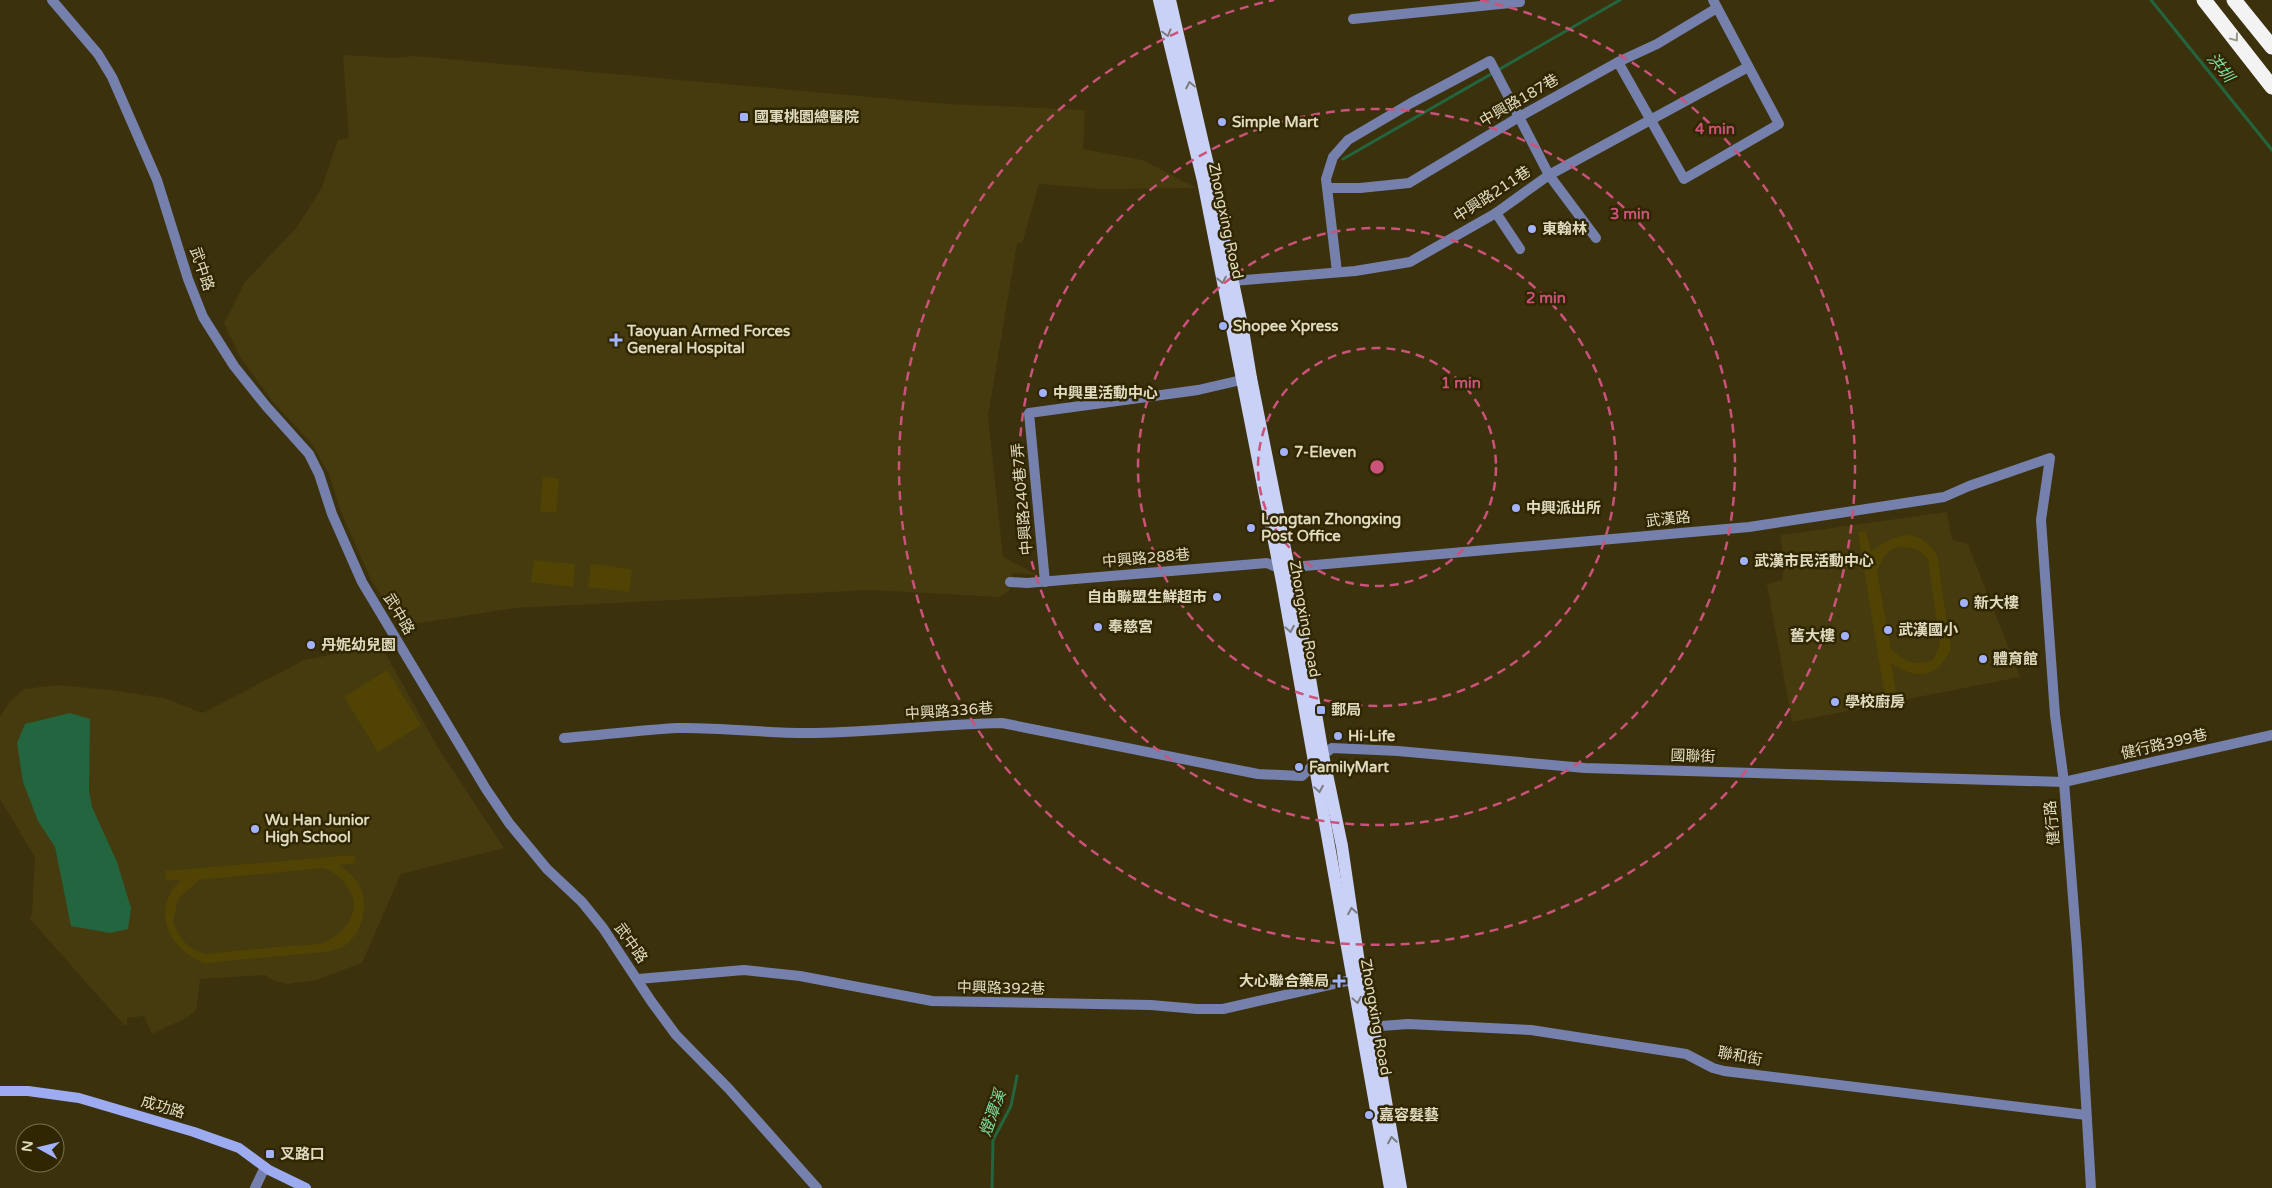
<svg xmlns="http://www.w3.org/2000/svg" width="2272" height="1188" viewBox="0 0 2272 1188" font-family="'Varela Round','Noto Sans TC',sans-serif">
	<rect width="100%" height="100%" fill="#3b310c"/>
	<g fill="#463b0e">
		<path d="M343,55l53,3 18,-2 534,48 137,6 -2,39 59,11 55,28 -95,1 -63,-5 -16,57 -6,3 -29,172 15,141 35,18 -26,-2 -3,18 -10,6 -128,-7 -357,18 -113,18 -30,-46 -30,-68 -12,-38 -18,-31 -38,-41 -33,-45 -16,-34 21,-41 52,-55 25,-40 16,-47 11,-2z"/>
		<path d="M1947,512l5,28 16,4 52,133 -228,45 -25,-138 16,-4 -2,-45z"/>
		<path d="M377,638l60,108 67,102 -103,26 -39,89 -45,17 -29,4 -16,-4 -7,-5 -65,4 -4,32 -10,7 -34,16 -8,-18 -17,2v7h-3l-94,-106 2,-6 3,-56 -35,-58v-82l10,-16 14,-12 33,-4 53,5 54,8 39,15 101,-53 51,-10z"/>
	</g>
	<g fill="#514303" fill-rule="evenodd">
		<path d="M543,477l16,2 -3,34 -16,-2z"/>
		<path d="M1866,531l5,20c26,-17 45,-26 66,4l14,94c-15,30 -34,32 -60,14l6,33 -12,1 -27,-165zM1901,546l16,3 11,10 12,85 -7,16c-18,7 -29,1 -42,-11l-14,-77c4,-13 10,-23 24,-26z"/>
		<path d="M534,560l41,4 -2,23 -42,-5z"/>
		<path d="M591,564l41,5 -3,23 -41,-5z"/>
		<path d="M387,670l34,55 -43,27 -34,-55z"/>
		<path d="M355,855v8l-16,2c9,7 19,14 23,26 6,19 -1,44 -18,55 -5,3 -13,4 -19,6l-120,11c-29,-10 -51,-40 -34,-71 2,-4 7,-9 10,-12h-15l-1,-9zM322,868c15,4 24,14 30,28 8,20 -12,41 -30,47 -10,3 -24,2 -35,3 -27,3 -54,5 -81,8 -19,-5 -25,-14 -33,-32l5,-23 21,-19z"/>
	</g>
	<path fill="#23653f" d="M70,713l20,6 -1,72 3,16 25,55 14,46 -3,21 -18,4 -39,-7 -16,-79 -17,-26 -15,-39 -6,-39 8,-19z"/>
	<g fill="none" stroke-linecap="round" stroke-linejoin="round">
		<g stroke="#23653f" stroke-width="3">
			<path d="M2151,0l121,150"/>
			<path d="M1343,159l277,-159"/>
			<path d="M992,1188l1,-48 18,-34 6,-30"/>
		</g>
		<g stroke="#7680ac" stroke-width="10">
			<path d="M52,0l46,54 14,23 45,103 31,99 15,38 31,49 32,40 43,48 10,20 13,40 30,68 124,207 23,34 38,46 35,33 21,26 48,73 25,34 53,54 88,99"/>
			<path d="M1353,19l167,-17"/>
			<path d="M1618,62l66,117 95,-55 -66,-124"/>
			<path d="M1329,188h31l49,-5 110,-66 99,-55 39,-18 60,-36"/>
			<path d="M1496,213l24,36"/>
			<path d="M1337,272l-11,-93 7,-22 15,-17 63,-37 79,-42 59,114 47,63"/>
			<path d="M1233,281l122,-10 55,-9 86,-49 53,-38 199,-108"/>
			<path d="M1010,582l17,1 240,-20 23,10 14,-7 445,-39 195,-30 25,-11 81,-28 -9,62 14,195 9,67 13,167 14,239"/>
			<path d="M1045,582l-16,-169 169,-23 52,-12"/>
			<path d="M564,738c38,-3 76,-8 114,-10 46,-1 91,6 137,5 63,-1 124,-9 187,-10l256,51 44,2 21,-21 9,-7 66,3 187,17 479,14 208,-47"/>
			<path d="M638,979l106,-9 56,6 132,25 219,4 46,4h26l137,-31"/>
			<path d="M1368,1027l40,-3 123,6 155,24 27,14 11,3 362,44"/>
			<path d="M255,1188l10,-21"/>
		</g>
		<path stroke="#9dabf1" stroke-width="10" d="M0,1091h28l51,7 115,34 45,16 30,22 37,18"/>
		<g stroke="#c9d1f6" stroke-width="12">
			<path d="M1159,0l44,181 79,401 108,606"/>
			<path d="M1170,0l44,191 29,139 8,48 54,271 18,106 19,91 17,117 14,63 28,162"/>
		</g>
		<g stroke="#f3f3f3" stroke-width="15">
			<path d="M2204,0l68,87"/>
			<path d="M2234,0l38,47"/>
		</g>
	</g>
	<defs><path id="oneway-chevron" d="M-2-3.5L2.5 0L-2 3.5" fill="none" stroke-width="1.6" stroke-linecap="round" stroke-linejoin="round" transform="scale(1.25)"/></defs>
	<g stroke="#7c7c7c">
		<use href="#oneway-chevron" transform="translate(1167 33) rotate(75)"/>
		<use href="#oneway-chevron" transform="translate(1190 85) rotate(-102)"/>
		<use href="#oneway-chevron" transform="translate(1222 280) rotate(79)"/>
		<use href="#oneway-chevron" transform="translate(1290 629) rotate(80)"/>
		<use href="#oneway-chevron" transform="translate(1319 789) rotate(81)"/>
		<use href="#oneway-chevron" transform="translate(1352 911) rotate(-99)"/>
		<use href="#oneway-chevron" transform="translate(1357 1000) rotate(80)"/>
		<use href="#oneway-chevron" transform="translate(1392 1140) rotate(-99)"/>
	</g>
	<use stroke="#9b9787" href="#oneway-chevron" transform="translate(2235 38) rotate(53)"/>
	<g fill="none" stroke="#cb527a" stroke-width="2.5" stroke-dasharray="9 6">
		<circle cx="1377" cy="467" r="119"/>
		<circle cx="1377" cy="467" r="239"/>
		<circle cx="1377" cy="467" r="358"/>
		<path d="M1480 0A478 478 0 1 1 1274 0"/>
	</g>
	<g fill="#a3b2fd" stroke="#302702" stroke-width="2">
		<rect x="739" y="112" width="10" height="10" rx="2.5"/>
		<circle cx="1222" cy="122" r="5"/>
		<circle cx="1532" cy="229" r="5"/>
		<circle cx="1223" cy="326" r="5"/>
		<path d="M613.5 332.5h5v5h5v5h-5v5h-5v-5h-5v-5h5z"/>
		<circle cx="1043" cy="393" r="5"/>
		<circle cx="1284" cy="452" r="5"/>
		<circle cx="1516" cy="508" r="5"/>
		<circle cx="1251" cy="528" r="5"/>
		<circle cx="1744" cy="561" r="5"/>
		<circle cx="1217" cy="597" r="5"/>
		<circle cx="1964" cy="603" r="5"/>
		<circle cx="1098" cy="627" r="5"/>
		<circle cx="1888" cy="630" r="5"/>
		<circle cx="1845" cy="636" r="5"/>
		<circle cx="311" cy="645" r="5"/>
		<circle cx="1983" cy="659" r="5"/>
		<circle cx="1835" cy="702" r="5"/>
		<rect x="1316" y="705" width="10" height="10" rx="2.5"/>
		<circle cx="1338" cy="736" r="5"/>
		<circle cx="1299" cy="767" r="5"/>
		<circle cx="255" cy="829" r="5"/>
		<path d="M1336.5 973.5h5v5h5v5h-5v5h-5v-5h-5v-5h5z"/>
		<circle cx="1369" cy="1115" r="5"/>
		<rect x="265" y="1149" width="10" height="10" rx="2.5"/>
	</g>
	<g text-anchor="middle" stroke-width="5" stroke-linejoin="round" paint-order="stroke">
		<g font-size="15" fill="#e0dac1" stroke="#302702">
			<text transform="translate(1519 100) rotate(-30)" y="5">中興路187巷</text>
			<text transform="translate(1492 194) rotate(-33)" y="5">中興路211巷</text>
			<text transform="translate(1226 221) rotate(78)" y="5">Zhongxing Road</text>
			<text transform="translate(202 269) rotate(71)" y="5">武中路</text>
			<text transform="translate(1022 499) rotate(-95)" y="5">中興路240巷7弄</text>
			<text transform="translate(1668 519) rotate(-6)" y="5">武漢路</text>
			<text transform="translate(1146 558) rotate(-5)" y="5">中興路288巷</text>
			<text transform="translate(399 614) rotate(59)" y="5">武中路</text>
			<text transform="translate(1305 619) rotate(80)" y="5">Zhongxing Road</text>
			<text transform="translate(949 711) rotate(-4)" y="5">中興路336巷</text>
			<text transform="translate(2164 744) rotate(-13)" y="5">健行路399巷</text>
			<text transform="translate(1693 756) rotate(2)" y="5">國聯街</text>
			<text transform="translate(2052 823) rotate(-95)" y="5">健行路</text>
			<text transform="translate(631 943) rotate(55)" y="5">武中路</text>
			<text transform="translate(1001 988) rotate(1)" y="5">中興路392巷</text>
			<text transform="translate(1376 1017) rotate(80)" y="5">Zhongxing Road</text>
			<text transform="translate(1740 1056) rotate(10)" y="5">聯和街</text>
			<text transform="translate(163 1107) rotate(16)" y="5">成功路</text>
		</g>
		<g font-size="15" font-weight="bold" fill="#e0dac1" stroke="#302702" text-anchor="start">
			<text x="754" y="122">國軍桃園總醫院</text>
			<text x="1232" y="127">Simple Mart</text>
			<text x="1542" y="234">東翰林</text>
			<text x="1233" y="331">Shopee Xpress</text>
			<text x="627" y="336">Taoyuan Armed Forces<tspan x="627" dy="17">General Hospital</tspan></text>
			<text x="1053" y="398">中興里活動中心</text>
			<text x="1294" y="457">7-Eleven</text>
			<text x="1526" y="513">中興派出所</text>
			<text x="1261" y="524">Longtan Zhongxing<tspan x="1261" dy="17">Post Office</tspan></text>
			<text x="1754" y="566">武漢市民活動中心</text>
			<text x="1207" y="602" text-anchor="end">自由聯盟生鮮超市</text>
			<text x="1974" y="608">新大樓</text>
			<text x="1108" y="632">奉慈宮</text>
			<text x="1898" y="635">武漢國小</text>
			<text x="1835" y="641" text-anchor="end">舊大樓</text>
			<text x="321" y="650">丹妮幼兒園</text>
			<text x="1993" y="664">體育館</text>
			<text x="1845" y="707">學校廚房</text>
			<text x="1331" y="715">郵局</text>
			<text x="1348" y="741">Hi-Life</text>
			<text x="1309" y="772">FamilyMart</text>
			<text x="265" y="825">Wu Han Junior<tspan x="265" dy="17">High School</tspan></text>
			<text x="1329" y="986" text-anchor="end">大心聯合藥局</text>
			<text x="1379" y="1120">嘉容髮藝</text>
			<text x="280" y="1159">叉路口</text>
		</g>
		<g font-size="16" font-style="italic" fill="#81dda3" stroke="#302702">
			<text transform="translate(2221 67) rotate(51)" y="6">洪圳</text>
			<text transform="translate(992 1113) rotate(-70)" y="6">燈潭溪</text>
		</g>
	</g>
	<circle cx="1377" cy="467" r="8" fill="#cb527a" stroke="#302702" stroke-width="2.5"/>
	<g font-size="15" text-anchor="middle" font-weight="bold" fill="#cb527a" stroke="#302702" stroke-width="5" stroke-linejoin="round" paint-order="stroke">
		<text x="1715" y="134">4 min</text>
		<text x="1630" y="219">3 min</text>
		<text x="1546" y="303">2 min</text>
		<text x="1461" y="388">1 min</text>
	</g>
	<g transform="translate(40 1148) rotate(278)"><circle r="24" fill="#302702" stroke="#766f4e"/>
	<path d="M0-4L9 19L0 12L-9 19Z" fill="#a3b2fd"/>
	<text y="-8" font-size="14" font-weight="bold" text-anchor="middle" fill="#e0dac1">N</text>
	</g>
</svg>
